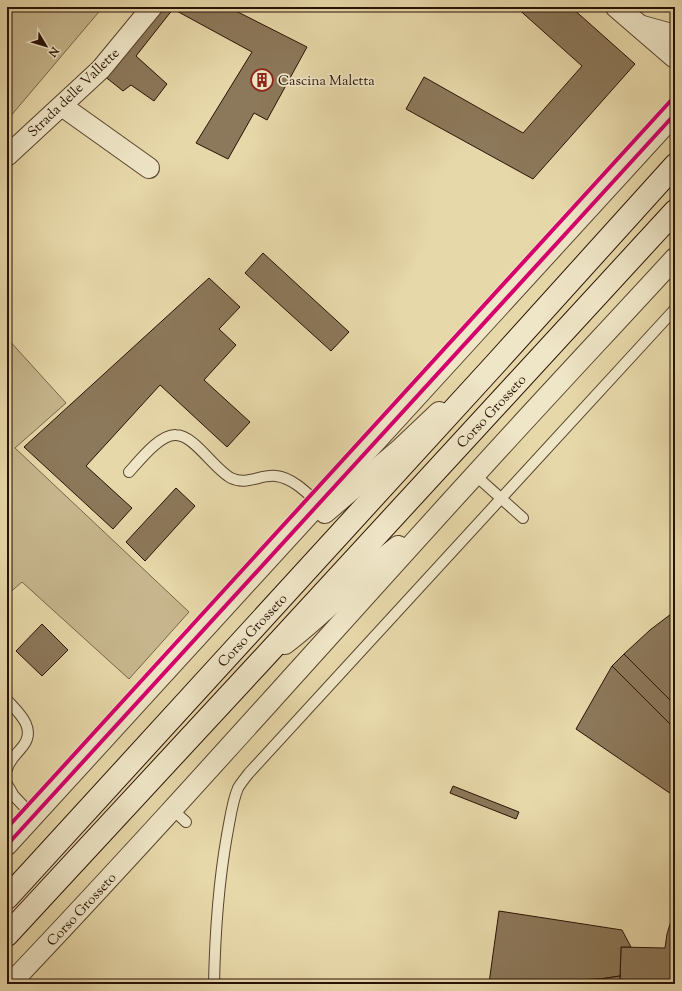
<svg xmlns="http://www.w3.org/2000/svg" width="682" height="991" viewBox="0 0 682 991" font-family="'Sorts Mill Goudy',serif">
	<rect width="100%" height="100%" fill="#e7d8a9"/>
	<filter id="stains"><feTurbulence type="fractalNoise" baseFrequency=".005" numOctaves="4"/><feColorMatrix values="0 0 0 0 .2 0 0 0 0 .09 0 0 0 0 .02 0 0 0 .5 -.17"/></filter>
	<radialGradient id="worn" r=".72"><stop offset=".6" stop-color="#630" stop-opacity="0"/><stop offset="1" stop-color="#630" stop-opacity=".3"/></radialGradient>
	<g fill="#c7b68d" stroke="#786449">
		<path d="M7,7h96l-94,111 -2,-2z"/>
		<path d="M7,338l59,65 -51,45 174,164 -60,67 -107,-97 -15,13z"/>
	</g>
	<g fill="#8c785a" stroke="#291105">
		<path d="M159,7h69l79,40 -40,73 -13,-7 -26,46 -32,-16 56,-91 -79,-43 -37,47 31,28 -13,17 -23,-16 -8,6 -20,-16z"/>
		<path d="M516,7h55l64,57 -102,115 -127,-70 18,-32 99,56 59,-67z"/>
		<path d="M263,253l86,79 -18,19 -86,-78z"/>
		<path d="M209,278l31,29 -21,22 17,16 -32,35 46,42 -23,25 -67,-62 -74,81 46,42 -19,21 -89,-82z"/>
		<path d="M176,488l19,18 -50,55 -19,-19z"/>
		<path d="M675,611v94l-51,-51 26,-24z"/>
		<path d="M42,624l26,26 -26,26 -26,-25z"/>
		<path d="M624,654l51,51v24l-63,-63z"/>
		<path d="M612,666l63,63v67h-1l-98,-67z"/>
		<path d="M453,786l66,26 -3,7 -66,-26z"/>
		<path d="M675,908v76h-55l1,-37 44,1 2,-14z"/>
		<path d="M499,911l123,19 9,17h-10l-1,29 -20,3 -111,4z"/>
		<path d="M620,976v8h-131l111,-5z"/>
	</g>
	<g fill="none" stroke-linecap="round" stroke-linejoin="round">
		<g stroke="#58432e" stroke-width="12">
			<g id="service">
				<path d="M129,472c11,-12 31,-38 47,-37 18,0 38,34 55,43 16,8 29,-4 45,-2 17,2 31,17 43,28"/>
				<path d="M475,475l48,43"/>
				<path d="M7,700c11,12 30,28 16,46 -6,8 -13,13 -16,23"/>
				<path d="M7,784l7,12 19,20"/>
				<path d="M173,810l13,12"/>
				<path d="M214,984c1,-51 4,-98 13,-149 3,-15 5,-33 11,-47 3,-5 7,-10 11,-15l426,-464"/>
			</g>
		</g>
		<g stroke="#58432e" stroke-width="22">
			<g id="minor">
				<path d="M639,25l36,10"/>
				<path d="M62,106l87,62"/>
				<path d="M7,156l94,-87 51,-62"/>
				<path d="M325,513l76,-65 38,-36"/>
				<path d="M285,644c40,-30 73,-68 113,-98"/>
				<path d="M7,845l668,-731"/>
				<path d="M10,984c158,-166 309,-338 464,-508 66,-73 134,-145 201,-218"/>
			</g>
		</g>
		<g stroke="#58432e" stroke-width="24">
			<path id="tertiary" d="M617,7l58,50"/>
		</g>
		<g stroke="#291105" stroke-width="24">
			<g id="secondary">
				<path d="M7,898l491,-537 177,-196"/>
				<path d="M7,935l252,-272 416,-452"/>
			</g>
		</g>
		<use href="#service" stroke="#efe6c7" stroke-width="10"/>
		<use href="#minor" stroke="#efe6c7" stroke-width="20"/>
		<use href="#tertiary" stroke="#efe6c7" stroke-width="22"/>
		<use href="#secondary" stroke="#efe6c7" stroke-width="22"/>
		<g stroke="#efe6c7" stroke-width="6">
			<g id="cycleway">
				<path d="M7,828l668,-732"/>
				<path d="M7,845l668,-731"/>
			</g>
		</g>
		<use href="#cycleway" stroke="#d6006c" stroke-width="4"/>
	</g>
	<defs>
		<g id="building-ring" transform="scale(1.15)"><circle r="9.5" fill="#efe6c7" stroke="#8f2418" stroke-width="1.5"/><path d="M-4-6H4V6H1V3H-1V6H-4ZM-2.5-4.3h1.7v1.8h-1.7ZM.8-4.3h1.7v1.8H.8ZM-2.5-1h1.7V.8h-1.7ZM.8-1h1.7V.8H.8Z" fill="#8f2418"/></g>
	</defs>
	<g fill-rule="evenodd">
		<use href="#building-ring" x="262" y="80"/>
	</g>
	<g text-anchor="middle" stroke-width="3.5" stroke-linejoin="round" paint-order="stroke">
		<g font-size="14" fill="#291105" stroke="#efe6c7" text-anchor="start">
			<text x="278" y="85">Cascina Maletta</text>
		</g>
		<g font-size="14" fill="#291105" stroke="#efe6c7">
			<text transform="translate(73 92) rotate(-44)" y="5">Strada delle Vallette</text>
			<text transform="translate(491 411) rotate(-47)" y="5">Corso Grosseto</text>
			<text transform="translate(252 630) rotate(-47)" y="5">Corso Grosseto</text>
			<text transform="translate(81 909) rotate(-47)" y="5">Corso Grosseto</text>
		</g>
	</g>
	<rect width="682" height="991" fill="none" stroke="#e7d8a9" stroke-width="24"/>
	<rect x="8" y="8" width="666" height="975" fill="none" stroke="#291105" stroke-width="2"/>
	<rect x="12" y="12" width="658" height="967" fill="none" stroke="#291105"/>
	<g transform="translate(46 46) rotate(128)" stroke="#efe6c7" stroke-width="3" paint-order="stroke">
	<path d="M0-3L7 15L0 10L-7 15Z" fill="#291105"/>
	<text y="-6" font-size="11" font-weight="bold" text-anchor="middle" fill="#291105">N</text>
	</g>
	<rect width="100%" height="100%" filter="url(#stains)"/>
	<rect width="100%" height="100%" fill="url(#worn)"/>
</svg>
